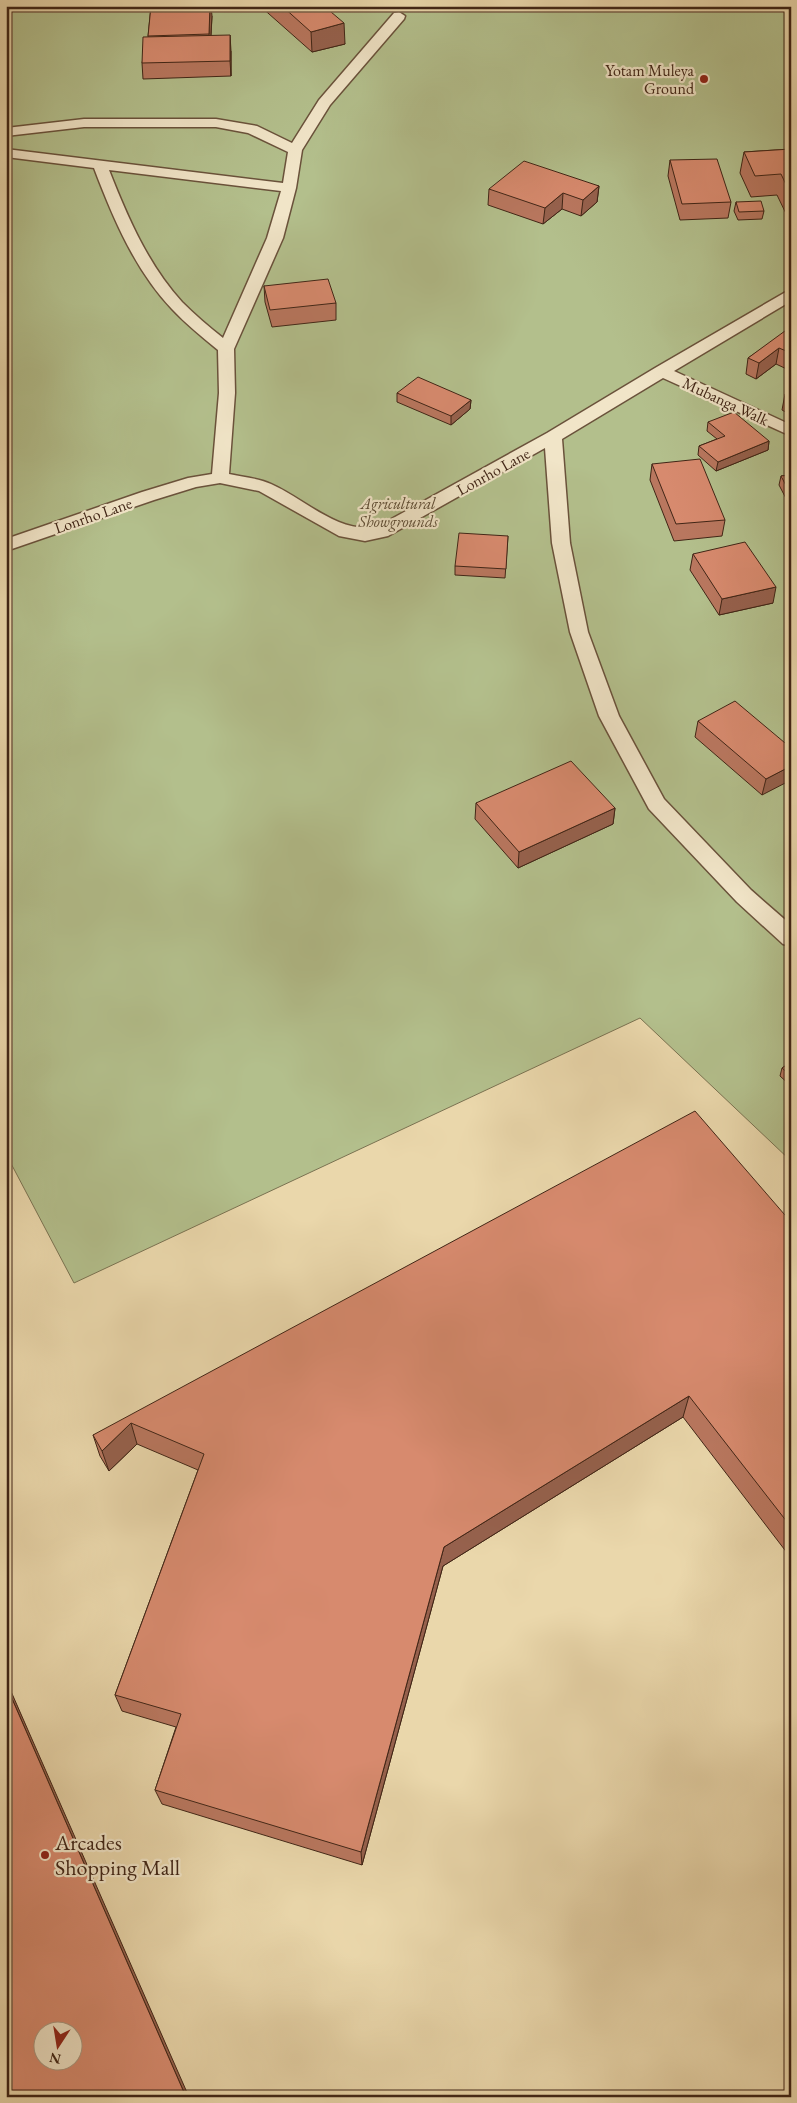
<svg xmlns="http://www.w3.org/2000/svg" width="797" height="2103" viewBox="0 0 797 2103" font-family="'EB Garamond',serif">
	<rect width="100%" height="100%" fill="#ead7ab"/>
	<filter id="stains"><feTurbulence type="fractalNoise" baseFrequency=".004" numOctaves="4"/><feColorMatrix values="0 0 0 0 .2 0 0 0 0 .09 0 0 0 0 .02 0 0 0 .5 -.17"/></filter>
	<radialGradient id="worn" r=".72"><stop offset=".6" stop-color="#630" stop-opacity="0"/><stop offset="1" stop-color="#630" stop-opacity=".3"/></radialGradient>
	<path fill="#b3bf8c" stroke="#7a7251" d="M6,6h785v1155l-151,-143 -566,265 -68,-129z"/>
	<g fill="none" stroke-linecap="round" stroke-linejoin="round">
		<g stroke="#6a523b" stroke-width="3">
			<path id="lane" d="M399,12l6,4 -1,3 -74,86 -28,45 -6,38 -13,50 -49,111 1,44 -6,81c13,3 29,4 42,10 34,15 67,50 106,43l170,-94 108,-65 136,-79v12l-117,70 117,54v11l-128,-58 -101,61 8,104 18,89 31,84 45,83 87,91 40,35v21l-8,-2 -46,-42 -88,-93 -50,-93 -29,-84 -18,-89 -7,-95 -157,88 -23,5 -26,-5 -80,-45 -39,-8 -24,4 -42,13 -148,51v-12l136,-47 46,-14 24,-4 7,-81 -1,-43c-16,-13 -32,-26 -46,-41 -37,-39 -59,-91 -78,-141l-88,-11v-8l277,34 5,-31 -40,-19 -32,-6h-132l-78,9v-8l78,-9h132l41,7 35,17 27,-43 75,-87zM109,170l172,21 -14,47 -44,100c-14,-11 -28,-23 -41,-36 -34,-37 -55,-86 -73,-132z"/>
		</g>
		<use href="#lane" fill="#f1e5c8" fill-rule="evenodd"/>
	</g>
	<g fill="#b9775f" stroke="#402516">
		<path d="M151,6l61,10 -1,20 20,15v25l-88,3 -1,-16 6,-26z"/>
		<path d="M260,6h91l-20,5 14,33 -33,8z"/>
		<path d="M791,149v75l-14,-29 -26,2 -11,-24 4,-21z"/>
		<path d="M670,160l61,42 -3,16 -48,2 -12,-44z"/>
		<path d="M599,186l-2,16 -16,14 -19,-7 -19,15 -55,-19 1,-16z"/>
		<path d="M736,202l28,9 -2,8 -24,1 -4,-9z"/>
		<path d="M264,286l72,17v17l-64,7 -7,-25z"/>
		<path d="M791,329v42l-15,-7 -20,15 -10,-5 2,-16z"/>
		<path d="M791,390v25l-9,-5 3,-16z"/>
		<path d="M397,393l74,7 -1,9 -19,16 -54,-23z"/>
		<path d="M708,422l61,19 -1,9 -52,21 -18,-16 1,-9 18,-7 -10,-8z"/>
		<path d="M652,464l73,56 -3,16 -48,5 -24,-61z"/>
		<path d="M791,475v33l-12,-23 2,-9z"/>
		<path d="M508,536l-3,42 -50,-3v-9z"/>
		<path d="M693,554l80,49 -54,12 -29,-45z"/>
		<path d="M698,721l93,27 -29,47 -67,-58z"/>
		<path d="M476,803l139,5 -2,16 -95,44 -43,-49z"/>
		<path d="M791,1062v24l-11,-10 2,-8z"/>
		<path d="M791,1222v336l-108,-141 -240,149 -81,299 -200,-61 -7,-14 21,-63 -54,-16 -7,-16 83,-225 -61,-26 -28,27 -9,-15 -7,-21z"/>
	</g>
	<g fill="#96614d" stroke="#402516">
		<path d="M210,6h1l1,10 -2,34 -1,-16z"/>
		<path d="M312,6h39l-38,10z"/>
		<path d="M344,23l1,21 -33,8 -1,-20z"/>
		<path d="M230,35l1,16v25l-1,-15z"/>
		<path d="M599,186l-2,16 -16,14 2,-16z"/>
		<path d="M563,193l-1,16 -19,15 2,-16z"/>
		<path d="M779,348l-3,16 -20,15 3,-16z"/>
		<path d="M471,400l-1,9 -19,16v-9z"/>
		<path d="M769,441l-1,9 -52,21 2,-9z"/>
		<path d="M776,587l-3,16 -54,12 3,-16z"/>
		<path d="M791,766v14l-29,15 4,-16z"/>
		<path d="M615,808l-2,16 -95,44 1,-16z"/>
		<path d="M689,1396l-6,21 -240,149 -81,299 -1,-13 83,-305z"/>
		<path d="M131,1423l6,21 -28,27 -7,-20z"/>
		<path d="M6,1680l183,417h-3l-180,-412z"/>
	</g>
	<g fill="#d78a6e" stroke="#402516" fill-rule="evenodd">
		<path d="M151,6h59l-1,28 -61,2z"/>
		<path d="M282,6h42l20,17 -33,9z"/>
		<path d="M230,35v26l-88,2 1,-26z"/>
		<path d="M791,149v46l-10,-21 -26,2 -11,-24z"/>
		<path d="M717,159l14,43 -49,2 -12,-44z"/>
		<path d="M524,161l75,25 -16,14 -20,-7 -18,15 -56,-19z"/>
		<path d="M761,201l3,10 -25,1 -3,-10z"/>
		<path d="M328,279l8,24 -66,7 -6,-24z"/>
		<path d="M789,328l2,1v24l-12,-5 -20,15 -11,-5z"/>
		<path d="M418,377l53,23 -20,16 -54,-23z"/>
		<path d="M791,390v7l-6,-3z"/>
		<path d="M734,412l35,29 -51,21 -19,-16 26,-10 -17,-14z"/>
		<path d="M700,459l25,61 -49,4 -24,-60z"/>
		<path d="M791,475v20l-10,-19z"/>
		<path d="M459,533l49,3 -2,33 -51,-3z"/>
		<path d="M745,542l31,45 -54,12 -29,-45z"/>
		<path d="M735,701l56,47v18l-25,13 -68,-58z"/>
		<path d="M571,761l44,47 -96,44 -43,-49z"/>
		<path d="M791,1062v14l-9,-8z"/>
		<path d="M695,1111l96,111v305l-102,-131 -245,151 -83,305 -206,-62 26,-76 -66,-19 89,-241 -73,-31 -29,28 -9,-16z"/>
		<path d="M6,1685l180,412h-180zM42,2030h30v30h-30z"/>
	</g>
	<g fill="#8f2418" stroke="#f1e5c8" stroke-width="2">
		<circle cx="704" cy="79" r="5"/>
		<circle cx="45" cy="1855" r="5"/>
	</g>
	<g text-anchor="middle" stroke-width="4.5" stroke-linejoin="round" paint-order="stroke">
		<g font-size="16" fill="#402516" stroke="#f1e5c8" text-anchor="end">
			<text x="694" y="76">Yotam Muleya<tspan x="694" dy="18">Ground</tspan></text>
		</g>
		<g font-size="16" fill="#402516" stroke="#f1e5c8">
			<text transform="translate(726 401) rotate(25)" y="6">Mubanga Walk</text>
			<text transform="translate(493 471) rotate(-29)" y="6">Lonrho Lane</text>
			<text transform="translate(93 515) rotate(-19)" y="6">Lonrho Lane</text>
		</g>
		<g font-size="16" font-style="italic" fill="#5d4c34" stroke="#f1e5c8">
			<text x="398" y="509">Agricultural<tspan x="398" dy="18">Showgrounds</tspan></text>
		</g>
		<g font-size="22" fill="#402516" stroke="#f1e5c8" text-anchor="start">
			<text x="55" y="1850">Arcades<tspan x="55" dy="25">Shopping Mall</tspan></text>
		</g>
	</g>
	<rect width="797" height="2103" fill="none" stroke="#ead7ab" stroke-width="25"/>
	<rect x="8" y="8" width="782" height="2088" fill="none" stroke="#402516" stroke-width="2.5"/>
	<rect x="12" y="12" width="772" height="2078" fill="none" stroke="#402516"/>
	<g transform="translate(58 2046) rotate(192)"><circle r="24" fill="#f1e5c8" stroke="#aa9881"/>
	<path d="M0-4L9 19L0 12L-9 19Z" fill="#8f2418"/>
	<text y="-8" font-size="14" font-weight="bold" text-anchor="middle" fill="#402516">N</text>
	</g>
	<rect width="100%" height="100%" filter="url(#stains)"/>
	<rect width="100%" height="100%" fill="url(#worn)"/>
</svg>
